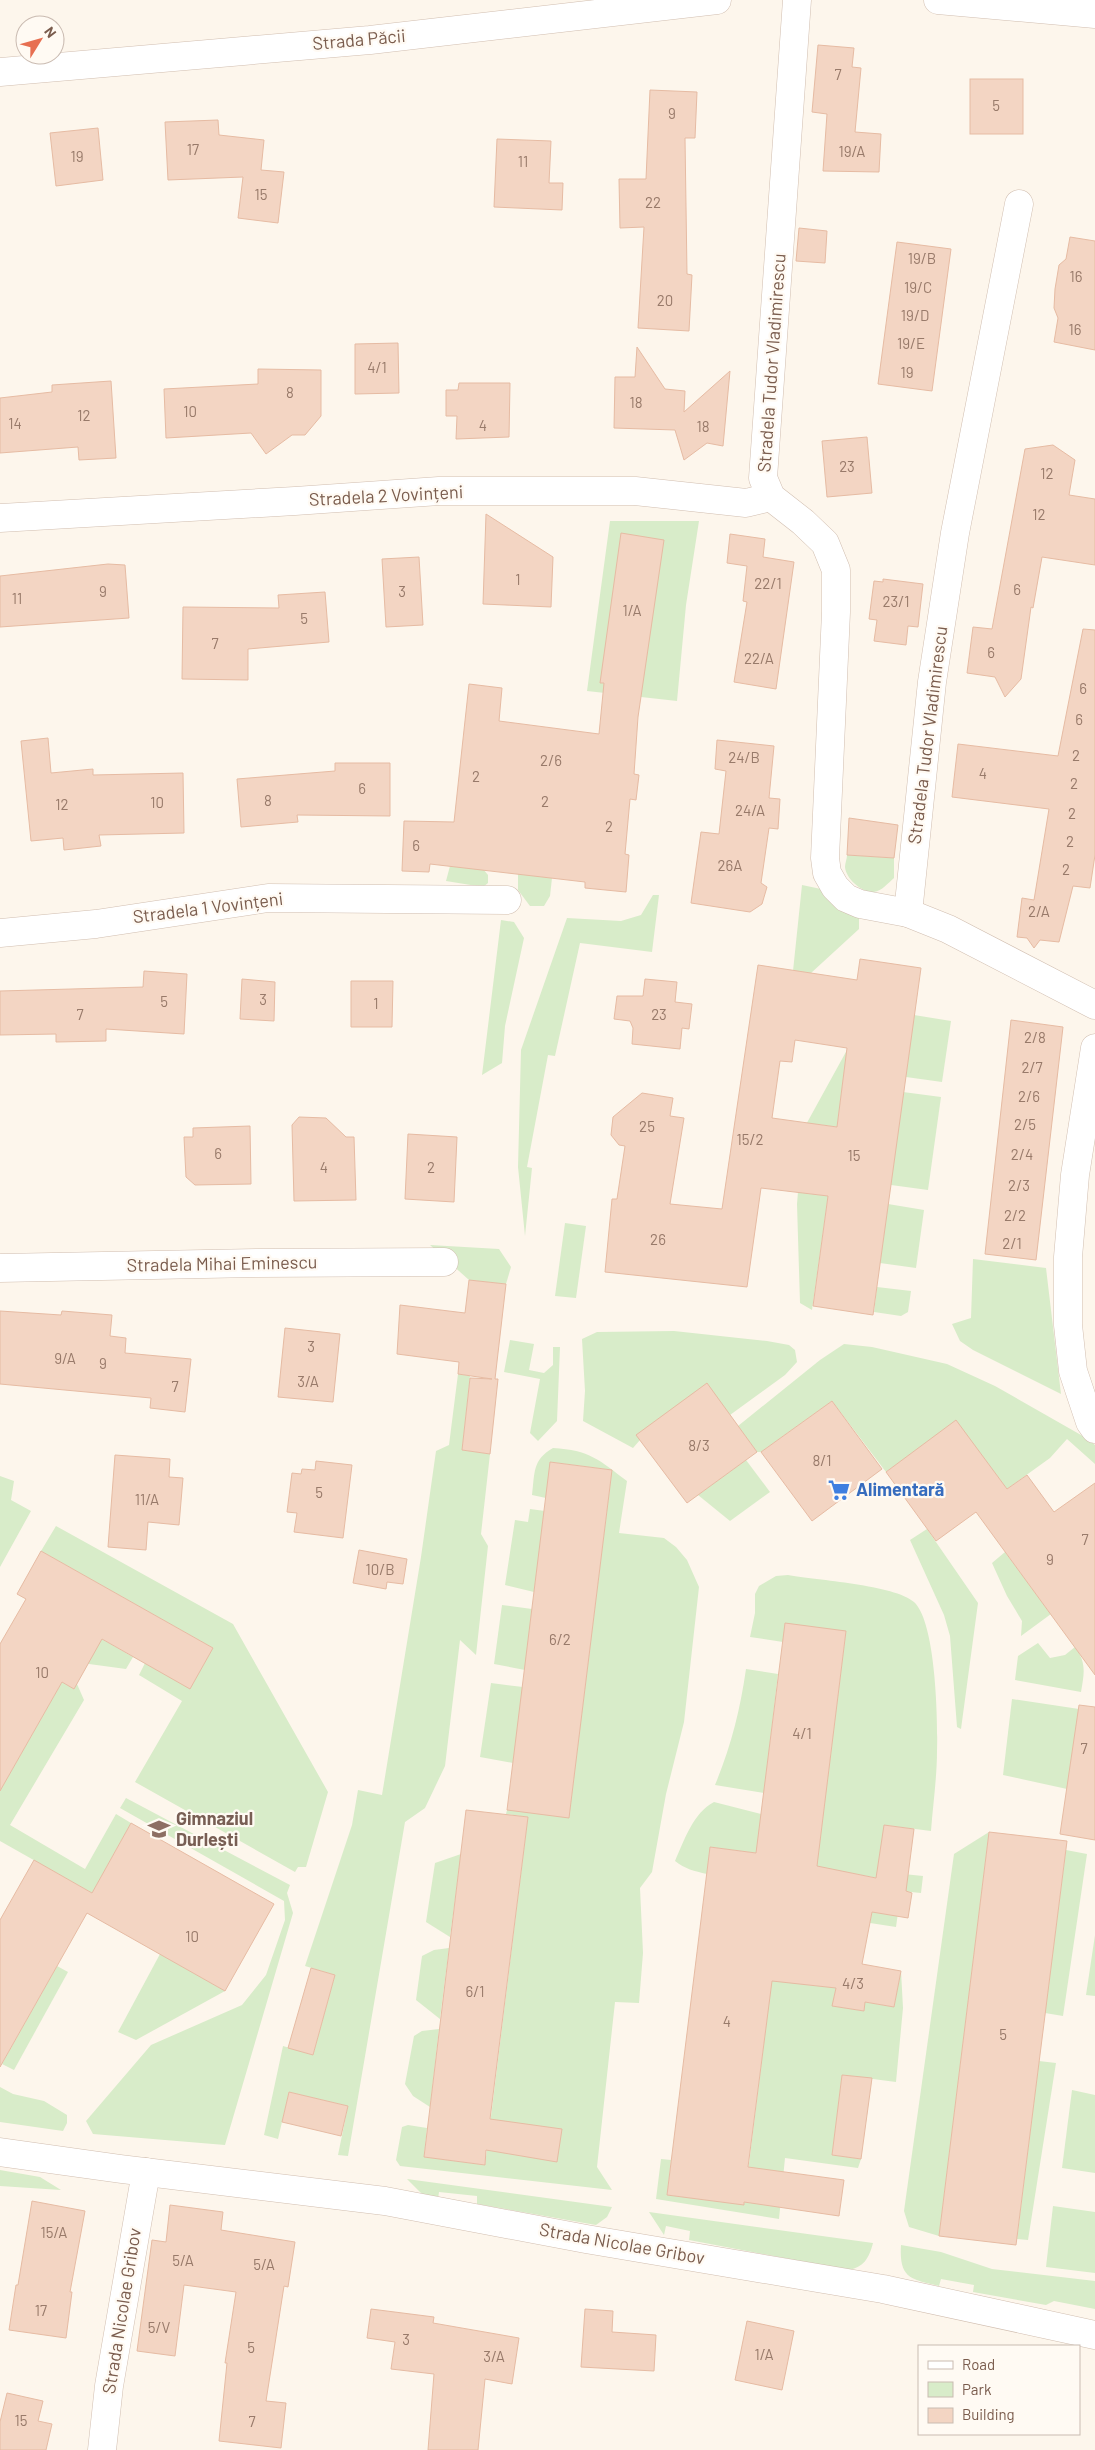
<svg xmlns="http://www.w3.org/2000/svg" width="1095" height="2450" viewBox="0 0 1095 2450" font-family="Barlow,sans-serif">
	<rect width="100%" height="100%" fill="#fdf6ec"/>
	<g fill="#d8ecc9">
		<path d="M610,521h89l-13,84 -9,96 -90,-10z"/>
		<path d="M847,855l47,3v20c-6,5 -12,13 -20,14 -12,1 -28,-13 -29,-25 0,-4 2,-8 2,-12z"/>
		<path d="M450,866l33,3 5,6v8l-5,4 -37,-6z"/>
		<path d="M518,873l34,5 -2,18 -6,10h-14l-12,-16z"/>
		<path d="M802,885l19,4 18,20 20,9v11l-48,44 -18,-2z"/>
		<path d="M653,895h6l-7,57 -72,-9 -25,113 -7,-1 -21,112 5,1 -7,68 -7,-69 3,-117 46,-132 54,3 20,-6z"/>
		<path d="M501,920l13,2 10,16 -19,88 -3,37 -20,12z"/>
		<path d="M914,1015l37,6 -9,61 -36,-5z"/>
		<path d="M847,1050l-10,77 -20,-3 -10,69 21,3 -16,114 -12,-7 -3,-99 6,-74z"/>
		<path d="M903,1092l38,5 -13,93 -37,-5z"/>
		<path d="M888,1204l36,6 -8,58 -36,-5z"/>
		<path d="M565,1223l21,3 -10,72 -21,-2z"/>
		<path d="M430,1245l69,4 12,18 -5,17 -37,-4z"/>
		<path d="M973,1259l73,9 15,126 -88,-44 -13,-9 -8,-17 19,-6z"/>
		<path d="M877,1287l34,4 -3,21 -7,4 -27,-4z"/>
		<path d="M674,1331l93,10 22,4 6,5 2,12 -12,13 -55,40 -90,25 -7,8 -50,-27 2,-30 -3,-52 15,-7z"/>
		<path d="M510,1340l24,4 -5,26 15,3 9,-8v-18h7l-3,74 -19,20 -8,-8 10,-54 -36,-7z"/>
		<path d="M844,1344l28,3 75,17 48,22 93,53 7,6v19l-28,-25 -17,19 -43,31 -51,-68 -70,51 -54,-71 -71,51h-4l-19,-26 82,-66z"/>
		<path d="M458,1374l12,2 -8,74 28,4 -9,80 7,12 -12,109 -16,-15 -15,126 -20,42 -20,14 -57,334 -10,-1 10,-49 -59,-14 -11,47 -14,-4 19,-89 30,9 22,-80 -30,-9 47,-141 6,-35 24,5 39,-238 15,-106 13,-6z"/>
		<path d="M553,1448c37,2 46,12 74,33l-8,52 45,5 12,9 11,13 12,27 -15,135 -18,72 -14,78 -12,16 3,65 -4,50 -24,-1 -18,165 15,23 -212,-24 -4,-6 6,-33 6,-2 19,3 -3,29 61,8 43,-348 -22,-3 1,-4 62,7 43,-347 -61,-8 -5,36 -14,-3c3,-22 0,-35 21,-47z"/>
		<path d="M746,1460l24,32 -40,29 -32,-26z"/>
		<path d="M0,1476l14,5 -3,19 20,11 -31,56z"/>
		<path d="M530,1509l15,2 -11,81 -29,-7 10,-65 13,2z"/>
		<path d="M56,1526l177,98 95,168 -22,75h-8l-3,5 -160,-90 47,-81 -43,-26 6,-12 45,25 23,-40 -172,-97z"/>
		<path d="M927,1529l51,74 -17,126 -4,-2 -7,-91 -6,-21 -34,-75z"/>
		<path d="M1005,1552l46,62 -30,22 1,-15 -15,-25 -15,-33z"/>
		<path d="M788,1575c28,5 107,10 126,27 22,20 24,119 23,149 0,26 -4,53 -6,80l-47,-6v47l39,4 -2,17 -20,-2 -5,36 -26,-4 8,-45 -55,-10 -15,117 22,2 4,-20 5,1 -6,38 31,5 1,-9 29,5 7,-36 2,37 -7,74 -54,-7 -10,80 29,4 -3,9 -73,-10 -6,61 -123,-20 5,-40 10,1 -4,35 77,9 43,-347 -77,-10 -3,27c-13,-3 -22,-5 -32,-13 10,-22 18,-48 39,-59l47,12 57,42 28,-225 -63,11 -33,-5 5,-24v-19l4,-8 17,-10z"/>
		<path d="M502,1605l30,4 -7,61 -31,-6z"/>
		<path d="M88,1631l45,26 -7,12 -37,-5 -15,-8z"/>
		<path d="M1038,1643l12,15 15,-3 10,-8c12,16 9,27 6,45l-66,-12 3,-24z"/>
		<path d="M746,1669l32,5 -14,119 -49,-8c16,-39 25,-74 31,-116z"/>
		<path d="M62,1682l12,7 3,-5 7,16 -74,125 75,44 31,-55 15,9 -39,70 -92,-52v-50z"/>
		<path d="M491,1683l32,4 -10,76 -33,-6z"/>
		<path d="M1012,1699l67,10 -12,80 -64,-14z"/>
		<path d="M126,1798l164,87 -3,8 6,20 -68,232 -132,-11 -7,-13 65,-76 91,-40 24,-30 19,-55 -1,-19 -164,-93z"/>
		<path d="M989,1832l-50,404 -30,-9 -5,-16 50,-357z"/>
		<path d="M1066,1850l21,4 -24,162 -18,-3z"/>
		<path d="M461,1854l-11,83 -24,-15 9,-59z"/>
		<path d="M1095,1935v61l-9,-1z"/>
		<path d="M449,1948l-9,71 -24,-19 6,-44 12,-6z"/>
		<path d="M160,1954l65,37 -89,49 -18,-8z"/>
		<path d="M57,1966l11,6 -54,98 -12,-6z"/>
		<path d="M439,2029l-9,78 -17,-11 -8,-12 9,-48 8,-5z"/>
		<path d="M1039,2061l17,2 -28,177 -11,-1z"/>
		<path d="M0,2087l13,7 31,7 23,14v8l-4,8 -63,-9z"/>
		<path d="M1072,2090l23,5v78l-33,-5z"/>
		<path d="M0,2170l40,7 21,13 -61,-4z"/>
		<path d="M407,2179l205,28 -5,10 -11,8 -119,-21v-8l-38,-4 -1,7 -16,-5z"/>
		<path d="M1053,2206l42,6v61l-49,-6z"/>
		<path d="M649,2212l224,31c-4,15 -9,25 -26,27l-158,-30 1,-9 -24,-5 -2,9z"/>
		<path d="M901,2245l40,7 51,17 103,12v28l-41,-8 -8,4 -73,-13 1,-7 -33,-6 -2,7c-29,-7 -40,-8 -38,-41z"/>
	</g>
	<g fill="#f3d5c3" stroke="#e6bba3" fill-rule="evenodd">
		<path d="M818,45l36,3 -2,19 9,1 -6,64 26,2 -2,38 -56,-1 4,-57 -15,-2z"/>
		<rect x="970" y="79" width="53" height="55"/>
		<path d="M650,90l47,2 -2,46h-10l2,136 5,1 -3,56 -51,-3 6,-101 -24,1 -1,-49h27z"/>
		<path d="M218,120l1,15 45,5 -3,30 23,2 -6,51 -40,-5 5,-41 -75,3 -3,-58z"/>
		<path d="M98,128l5,52 -47,6 -6,-53z"/>
		<path d="M497,139l54,2 -2,42h14l-1,27 -68,-3z"/>
		<path d="M799,228l28,3 -2,32 -29,-2z"/>
		<path d="M1070,237l25,4v109l-41,-8 4,-24 -4,-10 1,-19 4,-24 7,-6z"/>
		<path d="M897,242l54,7 -19,142 -54,-7z"/>
		<path d="M398,343l1,50 -44,1v-50z"/>
		<path d="M637,347l28,42 20,2 -1,21 46,-41 -7,75 -16,-3 -23,17 -9,-30 -61,-2 1,-51h20z"/>
		<path d="M258,369l63,1v46l-16,19h-13l-26,19 -15,-21 -85,5 -2,-49 94,-5z"/>
		<path d="M111,381l5,77 -37,2 -1,-13 -78,6v-55l52,-6v-7z"/>
		<path d="M459,383h51l-1,54 -53,2 1,-23h-11v-26h12z"/>
		<path d="M867,437l5,56 -45,4 -5,-56z"/>
		<path d="M1053,445l22,15 -6,35 26,4v66l-53,-8 -9,51 -2,-1 -10,72 -16,18 -10,-20 -28,-4 6,-46 19,2 33,-180z"/>
		<path d="M486,514l67,43 -2,50 -68,-3z"/>
		<path d="M621,533l43,7 -26,177 -4,57 5,1 -3,25 -6,-1 -5,55 4,1 -3,37 -41,-4v-6l-155,-18 -1,8 -27,-1 2,-50 50,1 15,-138 33,4 -3,33 100,13 5,-51h-4z"/>
		<path d="M730,534l35,5 -2,18 31,5 -18,127 -42,-7 13,-80 -4,-1 4,-35 -20,-3z"/>
		<path d="M419,557l4,68 -37,2 -4,-68z"/>
		<path d="M108,564l17,1 4,53 -129,9v-51z"/>
		<path d="M883,579l40,5 -5,43 -10,-1 -2,19 -32,-4 3,-21 -8,-1 5,-38 9,1z"/>
		<path d="M325,592l4,50 -81,7v31l-66,-1 1,-72 96,1 -1,-13z"/>
		<path d="M1083,629l12,1v225l-5,33 -17,-2 -14,56 -19,-2 -6,8 -7,-10 -10,-1 5,-39 12,2 15,-91 -97,-12 6,-53 100,12z"/>
		<path d="M48,738l3,35 42,-4v6l90,-2 1,60 -85,2 2,11 -37,4 -1,-12 -32,3 -10,-100z"/>
		<path d="M717,740l57,6 -5,52 11,1 -2,30 -9,-1 -8,55 6,4 -5,17 -12,8 -59,-9 10,-71 18,2 7,-63 -11,-2z"/>
		<path d="M335,763h55v53l-93,-1 1,7 -57,5 -4,-48 98,-8z"/>
		<path d="M849,818l49,7 -4,33 -47,-3z"/>
		<path d="M860,959l61,9 -48,347 -60,-9 15,-110 -67,-8 -14,99 -142,-15 7,-73h5l8,-53 -6,-1 -8,-10 2,-18 29,-24 31,5 -3,18 14,2 -14,86 52,5 36,-244 99,15zM795,1040l52,8 -10,79 -65,-9 8,-57 12,1z"/>
		<path d="M144,971l43,3 -3,60 -78,-5v12l-50,1v-8l-56,1v-44l143,-4z"/>
		<path d="M242,979l33,3 -1,39 -34,-2z"/>
		<path d="M645,979l32,3 -2,20 17,2 -3,25 -7,-1 -2,21 -48,-5 1,-16 -3,-7 -16,-2 3,-23h26z"/>
		<path d="M351,981h42l-1,46h-41z"/>
		<path d="M1011,1020l52,7 -27,233 -51,-6z"/>
		<path d="M299,1117l27,1 20,19h8l2,63 -62,1 -2,-76z"/>
		<path d="M250,1126l1,58 -56,1 -9,-8 -2,-40h9v-9z"/>
		<path d="M408,1134l49,3 -3,65 -49,-3z"/>
		<path d="M469,1280l37,4 -11,95h3l-8,75 -28,-4 8,-72 22,1 -34,-5 1,-12 -62,-8 3,-49 65,8z"/>
		<path d="M0,1311l61,4 1,-4 50,4 -2,21 16,2 -1,15 66,6 -6,53 -35,-4 1,-10 -151,-14z"/>
		<path d="M285,1328l55,6 -7,68 -55,-5z"/>
		<path d="M707,1383l50,69 -70,51 -51,-68z"/>
		<path d="M832,1401l50,68 -70,52 -51,-69z"/>
		<path d="M956,1420l51,69 20,-14 27,37 41,-29v192l-119,-163 -40,29 -50,-69z"/>
		<path d="M115,1455l55,4 -1,18 14,1 -4,47 -31,-3 -2,28 -38,-3z"/>
		<path d="M316,1461l36,4 -9,73 -49,-6 3,-19 -10,-1 5,-39 9,1 1,-5 13,1z"/>
		<path d="M550,1462l62,8 -43,348 -62,-8z"/>
		<path d="M359,1550l48,9 -4,25 -16,-2 -1,7 -33,-6z"/>
		<path d="M41,1551l172,97 -23,41 -88,-50 -28,50 -12,-7 -62,109v-147l26,-45 -9,-5z"/>
		<path d="M785,1623l61,8 -29,235 59,12 8,-53 30,4 -8,62 6,2 -4,25 -36,-6 -10,52 39,7 -7,36 -29,-5 -1,9 -32,-5 4,-18 -64,-7 -24,186 96,13 -5,36 -95,-14v3l-77,-10 43,-348 46,6z"/>
		<path d="M1079,1705l16,2v133l-35,-6z"/>
		<path d="M466,1810l62,7 -38,302 72,10 -5,33 -71,-12 -1,15 -61,-8z"/>
		<path d="M131,1823l143,81 -49,87 -138,-78 -87,154v-147l34,-60 58,33z"/>
		<path d="M989,1832l78,9 -51,404 -77,-9z"/>
		<path d="M311,1968l24,7 -22,80 -25,-7z"/>
		<path d="M842,2075l30,3 -11,81 -29,-4z"/>
		<path d="M289,2092l59,14 -7,30 -59,-14z"/>
		<path d="M32,2201l53,10 -15,81h2l-6,46 -57,-8 7,-45h2z"/>
		<path d="M170,2205l53,7 -2,18 74,12 -7,45 -4,-1 -18,115 20,2 -5,45 -62,-7 8,-78h-2l11,-71 -52,-7 -9,71 -38,-5 15,-111 14,2z"/>
		<path d="M371,2309l63,8 -1,6 86,15 -7,46 -27,-5 -7,71h-50l6,-76 -43,-5 4,-27 -28,-4z"/>
		<path d="M585,2309l28,2 -1,21 44,3 -2,36 -73,-4z"/>
		<path d="M747,2321l47,10 -12,59 -47,-10z"/>
		<path d="M7,2393l36,8 -5,20 14,3 -6,26h-46v-28z"/>
	</g>
	<g fill="none" stroke-linecap="round" stroke-linejoin="round">
		<g stroke="#d1beb0" stroke-width="29">
			<g id="minor">
				<path d="M797,0l-34,478 8,19 32,25 22,21 11,27v42l-11,246 2,15 8,14 11,11 14,6 48,9 40,16 147,76"/>
				<path d="M938,0l157,14"/>
				<path d="M0,72l370,-32 347,-40"/>
				<path d="M0,518l295,-17 144,-10h196l111,12 25,-6"/>
				<path d="M908,913l24,-231 23,-149 64,-329"/>
				<path d="M0,933l96,-9 172,-26 239,2"/>
				<path d="M1095,1048l-20,127 -7,82v68l5,46 17,51 5,7"/>
				<path d="M0,1268l257,-5 187,-1"/>
				<path d="M0,2152l121,17 264,32 201,38 297,50 212,46"/>
				<path d="M102,2450l7,-64 37,-214"/>
			</g>
		</g>
		<use href="#minor" stroke="#fff" stroke-width="28"/>
	</g>
	<defs>
		<g id="supermarket-bare" transform="scale(1.725)"><path d="M-6-5.5h2.5l.6 2H6L4.5 2H-2.5L-4.4-4H-6ZM-1.5 3.2a1.3 1.3 0 1 0 .1 0ZM3 3.2a1.3 1.3 0 1 0 .1 0Z" fill="#3f7fe0" stroke="#fffaf3" stroke-width="2.5" paint-order="stroke"/></g>
		<g id="school-bare" transform="scale(1.725)"><path d="M0-5L7-2L0 1L-7-2ZM-4 1L0 2.5L4 1V4Q0 6-4 4Z" fill="#8d6e63" stroke="#fffaf3" stroke-width="2.5" paint-order="stroke"/></g>
	</defs>
	<g fill-rule="evenodd">
		<use href="#supermarket-bare" x="839" y="1490"/>
		<use href="#school-bare" x="159" y="1829"/>
	</g>
	<g text-anchor="middle" stroke-width="4.5" stroke-linejoin="round" paint-order="stroke">
		<g font-size="15" fill="#987a6a">
			<text x="838" y="80">7</text>
			<text x="996" y="111">5</text>
			<text x="672" y="119">9</text>
			<text x="193" y="155">17</text>
			<text x="852" y="157">19/A</text>
			<text x="77" y="162">19</text>
			<text x="523" y="167">11</text>
			<text x="261" y="200">15</text>
			<text x="653" y="208">22</text>
			<text x="922" y="264">19/B</text>
			<text x="1076" y="282">16</text>
			<text x="918" y="293">19/C</text>
			<text x="665" y="306">20</text>
			<text x="915" y="321">19/D</text>
			<text x="1075" y="335">16</text>
			<text x="911" y="349">19/E</text>
			<text x="377" y="373">4/1</text>
			<text x="907" y="378">19</text>
			<text x="290" y="398">8</text>
			<text x="636" y="408">18</text>
			<text x="190" y="417">10</text>
			<text x="84" y="421">12</text>
			<text x="15" y="429">14</text>
			<text x="483" y="431">4</text>
			<text x="703" y="432">18</text>
			<text x="847" y="472">23</text>
			<text x="1047" y="479">12</text>
			<text x="1039" y="520">12</text>
			<text x="518" y="585">1</text>
			<text x="768" y="589">22/1</text>
			<text x="1017" y="595">6</text>
			<text x="103" y="597">9</text>
			<text x="402" y="597">3</text>
			<text x="17" y="604">11</text>
			<text x="896" y="607">23/1</text>
			<text x="632" y="616">1/A</text>
			<text x="304" y="624">5</text>
			<text x="215" y="649">7</text>
			<text x="991" y="658">6</text>
			<text x="759" y="664">22/A</text>
			<text x="1083" y="694">6</text>
			<text x="1079" y="725">6</text>
			<text x="1076" y="761">2</text>
			<text x="744" y="763">24/B</text>
			<text x="551" y="766">2/6</text>
			<text x="983" y="779">4</text>
			<text x="476" y="782">2</text>
			<text x="1074" y="789">2</text>
			<text x="362" y="794">6</text>
			<text x="268" y="806">8</text>
			<text x="545" y="807">2</text>
			<text x="157" y="808">10</text>
			<text x="62" y="810">12</text>
			<text x="750" y="816">24/A</text>
			<text x="1072" y="819">2</text>
			<text x="609" y="832">2</text>
			<text x="1070" y="847">2</text>
			<text x="416" y="851">6</text>
			<text x="730" y="871">26A</text>
			<text x="1066" y="875">2</text>
			<text x="1039" y="917">2/A</text>
			<text x="263" y="1005">3</text>
			<text x="164" y="1007">5</text>
			<text x="376" y="1009">1</text>
			<text x="80" y="1020">7</text>
			<text x="659" y="1020">23</text>
			<text x="1035" y="1043">2/8</text>
			<text x="1032" y="1073">2/7</text>
			<text x="1029" y="1102">2/6</text>
			<text x="1025" y="1130">2/5</text>
			<text x="647" y="1132">25</text>
			<text x="750" y="1145">15/2</text>
			<text x="218" y="1159">6</text>
			<text x="1022" y="1160">2/4</text>
			<text x="854" y="1161">15</text>
			<text x="324" y="1173">4</text>
			<text x="431" y="1173">2</text>
			<text x="1019" y="1191">2/3</text>
			<text x="1015" y="1221">2/2</text>
			<text x="658" y="1245">26</text>
			<text x="1012" y="1249">2/1</text>
			<text x="311" y="1352">3</text>
			<text x="65" y="1364">9/A</text>
			<text x="103" y="1369">9</text>
			<text x="308" y="1387">3/A</text>
			<text x="175" y="1392">7</text>
			<text x="699" y="1451">8/3</text>
			<text x="822" y="1466">8/1</text>
			<text x="319" y="1498">5</text>
			<text x="147" y="1505">11/A</text>
			<text x="1085" y="1545">7</text>
			<text x="1050" y="1565">9</text>
			<text x="380" y="1575">10/B</text>
			<text x="560" y="1645">6/2</text>
			<text x="42" y="1678">10</text>
			<text x="802" y="1739">4/1</text>
			<text x="1084" y="1754">7</text>
			<text x="192" y="1942">10</text>
			<text x="853" y="1989">4/3</text>
			<text x="475" y="1997">6/1</text>
			<text x="727" y="2027">4</text>
			<text x="1003" y="2040">5</text>
			<text x="54" y="2238">15/A</text>
			<text x="183" y="2266">5/A</text>
			<text x="264" y="2270">5/A</text>
			<text x="41" y="2316">17</text>
			<text x="159" y="2333">5/V</text>
			<text x="406" y="2345">3</text>
			<text x="251" y="2353">5</text>
			<text x="764" y="2360">1/A</text>
			<text x="494" y="2362">3/A</text>
			<text x="21" y="2426">15</text>
			<text x="252" y="2427">7</text>
		</g>
		<g font-size="18" fill="#7a5c4d" stroke="#fffaf3">
			<text transform="translate(359 40) rotate(-5)" y="6">Strada Păcii</text>
			<text transform="translate(772 363) rotate(-86)" y="6">Stradela Tudor Vladimirescu</text>
			<text transform="translate(386 496) rotate(-3)" y="6">Stradela 2 Vovințeni</text>
			<text transform="translate(928 735) rotate(-83)" y="6">Stradela Tudor Vladimirescu</text>
			<text transform="translate(208 908) rotate(-7)" y="6">Stradela 1 Vovințeni</text>
			<text transform="translate(222 1264) rotate(-1)" y="6">Stradela Mihai Eminescu</text>
			<text transform="translate(622 2244) rotate(10)" y="6">Strada Nicolae Gribov</text>
			<text transform="translate(122 2311) rotate(-81)" y="6">Strada Nicolae Gribov</text>
		</g>
		<g font-size="18" font-weight="bold" fill="#366cbe" stroke="#fffaf3" text-anchor="start">
			<text x="856" y="1496">Alimentară</text>
		</g>
		<g font-size="18" font-weight="bold" fill="#785e54" stroke="#fffaf3" text-anchor="start">
			<text x="176" y="1825">Gimnaziul<tspan x="176" dy="21">Durlești</tspan></text>
		</g>
	</g>
	<rect x="918" y="2345" width="162" height="90" fill="#fffaf3" stroke="#cabbb1"/>
	<rect x="928" y="2361" width="25" height="8" fill="#ffffff" stroke="#cabbb1"/>
	<text x="962" y="2370" font-size="15" fill="#7a5c4d">Road</text>
	<rect x="928" y="2382" width="25" height="15" fill="#d8ecc9" stroke="#cabbb1"/>
	<text x="962" y="2395" font-size="15" fill="#7a5c4d">Park</text>
	<rect x="928" y="2408" width="25" height="15" fill="#f3d5c3" stroke="#cabbb1"/>
	<text x="962" y="2420" font-size="15" fill="#7a5c4d">Building</text>
	<g transform="translate(40 40) rotate(53)"><circle r="24" fill="#fffaf3" stroke="#cabbb1"/>
	<path d="M0-4L9 19L0 12L-9 19Z" fill="#e76f51"/>
	<text y="-8" font-size="14" font-weight="bold" text-anchor="middle" fill="#7a5c4d">N</text>
	</g>
</svg>
